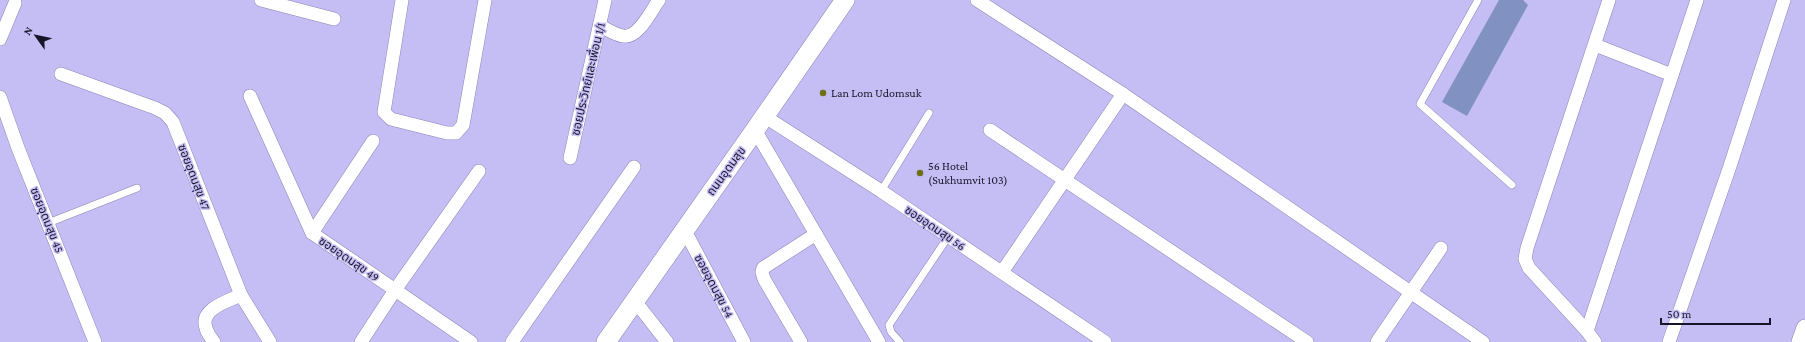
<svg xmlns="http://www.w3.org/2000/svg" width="1805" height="342" viewBox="0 0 1805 342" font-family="'Crimson Pro','Noto Sans Thai',serif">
	<rect width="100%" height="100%" fill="#c5bef4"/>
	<path fill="#8191c1" d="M1499,0h24l5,5 -61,111 -25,-14z"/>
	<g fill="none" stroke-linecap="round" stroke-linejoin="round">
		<g stroke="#8a83b6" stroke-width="8">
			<g id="service">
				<path d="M1478,0l-58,104 92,81"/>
				<path d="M881,191l48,-78"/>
				<path d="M48,223l89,-35"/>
				<path d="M900,342l-9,-10 -2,-7 59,-88"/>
			</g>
		</g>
		<g stroke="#8a83b6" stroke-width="14">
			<g id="minor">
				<path d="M261,0l73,19"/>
				<path d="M402,0l-18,112 7,7 56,14h9l7,-8 22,-125"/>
				<path d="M977,0l146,94 -121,178"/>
				<path d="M600,26c7,3 15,9 23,10 15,3 28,-25 36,-36"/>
				<path d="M0,39l15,-36"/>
				<path d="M1595,45l77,30"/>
				<path d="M61,74l94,34 10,5 8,9 68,173 29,47"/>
				<path d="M1123,94l360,248"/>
				<path d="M250,96l62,137 159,109"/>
				<path d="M0,97l18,51 77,194"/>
				<path d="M764,116l117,75 224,151"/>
				<path d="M755,130l124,212"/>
				<path d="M990,130l317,212"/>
				<path d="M570,158l35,-158"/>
				<path d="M684,229l60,113"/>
				<path d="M312,233l61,-92"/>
				<path d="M635,301l32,41"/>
				<path d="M1587,331l110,-331"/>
				<path d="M214,342c-3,-4 -7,-9 -8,-14 -7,-19 22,-27 35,-33"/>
				<path d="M361,342l34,-52 84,-119"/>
				<path d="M512,342l122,-175"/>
				<path d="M801,342l-37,-63 -2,-7 1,-4 53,-34"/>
				<path d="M1377,342l64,-94"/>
				<path d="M1595,342l-8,-11 -58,-63 -4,-9 2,-11 82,-248"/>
				<path d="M1669,342l60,-173 55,-169"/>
			</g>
		</g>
		<g stroke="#8a83b6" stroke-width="18">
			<path id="tertiary" d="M1800,342l5,-14"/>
		</g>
		<g stroke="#8a83b6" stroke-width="20">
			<path id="secondary" d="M606,342l149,-212 90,-130"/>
		</g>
		<use href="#service" stroke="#fff" stroke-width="7"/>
		<use href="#minor" stroke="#fff" stroke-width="13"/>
		<use href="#tertiary" stroke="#fff" stroke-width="17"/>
		<use href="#secondary" stroke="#fff" stroke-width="19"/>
	</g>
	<g fill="#6f7014" stroke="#c5bef4" stroke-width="1.5">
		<circle cx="823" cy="93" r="4"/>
		<circle cx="920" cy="173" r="4"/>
	</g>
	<g text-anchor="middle" stroke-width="3" stroke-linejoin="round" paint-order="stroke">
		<g font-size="12" fill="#191529" stroke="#c5bef4">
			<text transform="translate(588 79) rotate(-77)" y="4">ซอยประวิทย์และเพื่อน 1/1</text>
			<text transform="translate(726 171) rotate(-54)" y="4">ถนนอุดมสุข</text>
			<text transform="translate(194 177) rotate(69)" y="4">ซอยอุดมสุข 47</text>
			<text transform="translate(47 220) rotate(68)" y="4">ซอยอุดมสุข 45</text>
			<text transform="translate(935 228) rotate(34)" y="4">ซอยอุดมสุข 56</text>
			<text transform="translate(349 259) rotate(34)" y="4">ซอยอุดมสุข 49</text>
			<text transform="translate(714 286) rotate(62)" y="4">ซอยอุดมสุข 54</text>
		</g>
		<g font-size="12" fill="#191529" stroke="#c5bef4" text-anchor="start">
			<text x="831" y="97">Lan Lom Udomsuk</text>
			<text x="928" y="170">56 Hotel<tspan x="928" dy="14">(Sukhumvit 103)</tspan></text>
		</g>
	</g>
	<g transform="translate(36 36) rotate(303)" stroke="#c5bef4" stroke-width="3" paint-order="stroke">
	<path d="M0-3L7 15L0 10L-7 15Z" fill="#191529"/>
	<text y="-6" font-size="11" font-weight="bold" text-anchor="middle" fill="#191529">N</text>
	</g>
	<path d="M1661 318v6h109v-6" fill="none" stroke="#191529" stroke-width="2"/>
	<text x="1667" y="318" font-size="12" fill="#191529" stroke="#c5bef4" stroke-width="3" paint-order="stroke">50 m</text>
</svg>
